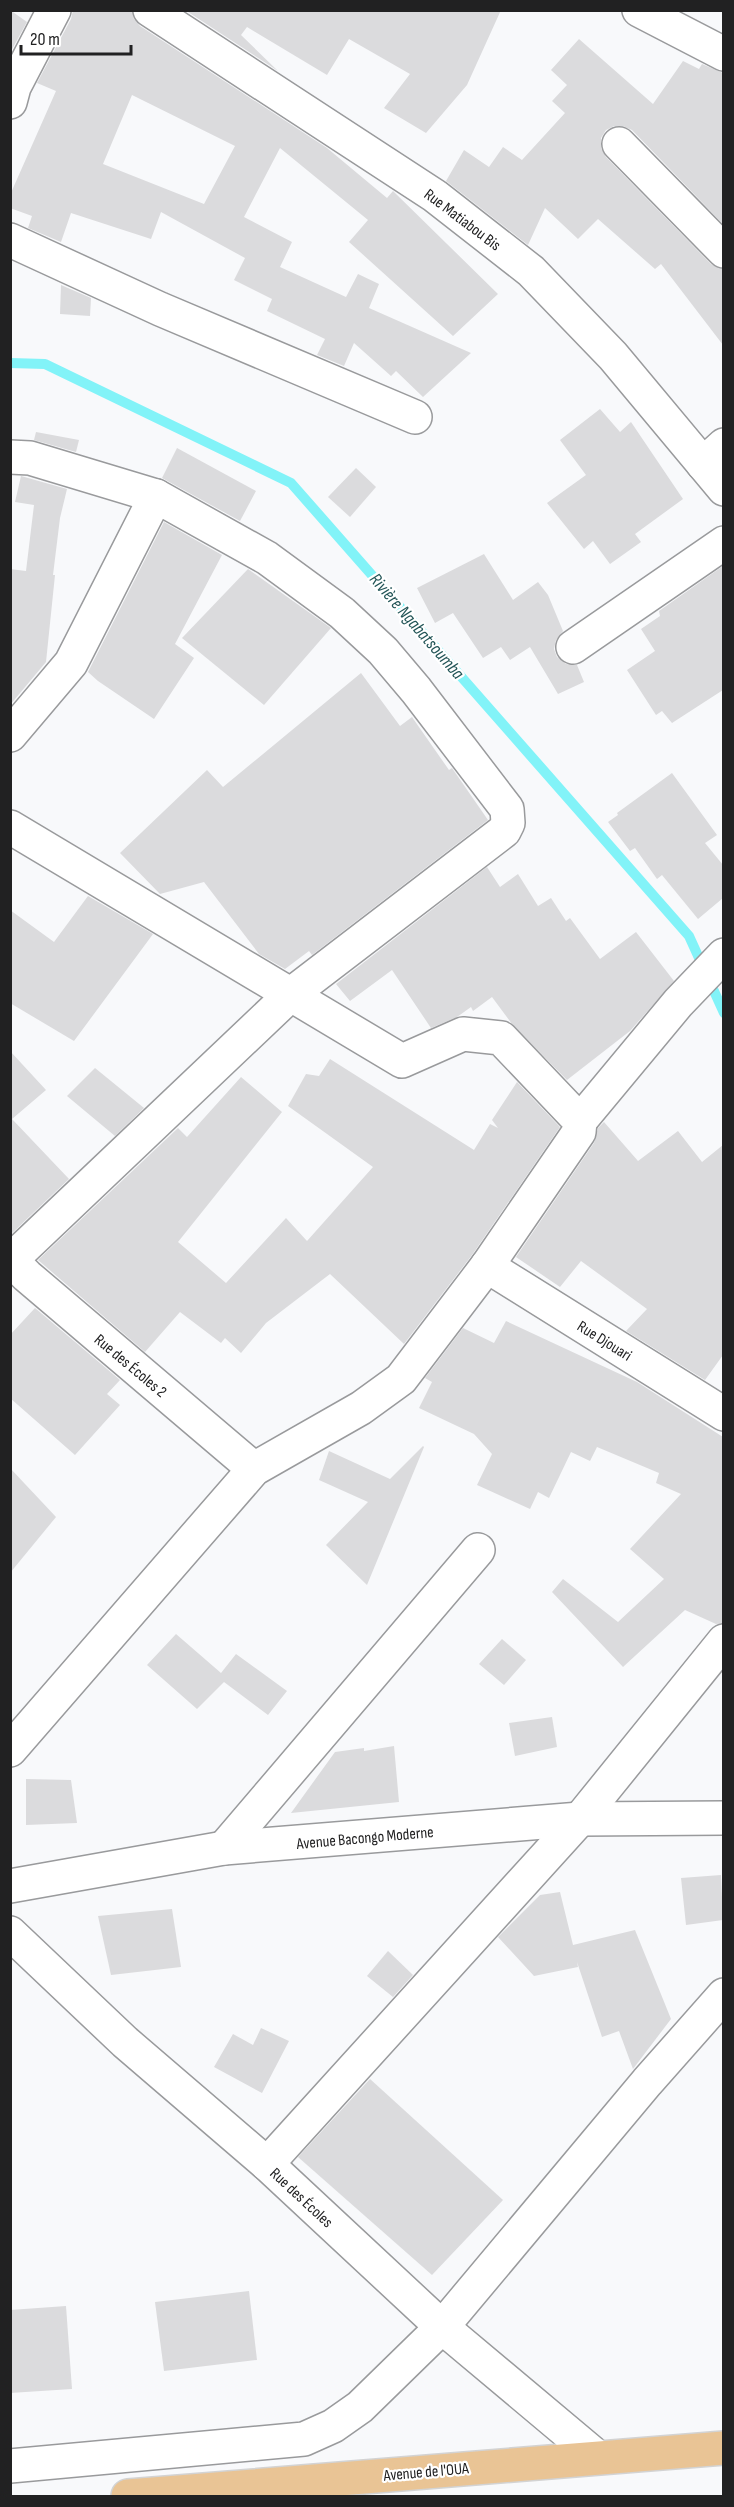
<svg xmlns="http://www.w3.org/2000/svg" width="734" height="2507" viewBox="0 0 734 2507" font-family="'Sofia Sans Condensed',sans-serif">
	<rect width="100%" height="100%" fill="#f8f9fb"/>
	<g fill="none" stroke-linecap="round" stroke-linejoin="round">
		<path stroke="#82f3f8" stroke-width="10" d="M10,363l35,1 246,119 398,453 35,77"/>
	</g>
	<g fill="#dbdbdd" fill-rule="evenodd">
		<path d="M10,10l17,12 -17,31z"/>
		<path d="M73,10h59l2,9 6,7 187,122 60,50 6,-7 105,103 -45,42 -104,-94 19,-22 -88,-72 -36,69 48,25 -12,25 66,30 12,-23 21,10 -10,24 102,45 -48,44 -27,-26 -5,5 -37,-33 -10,23 -27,-11 8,-16 -58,-28 5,-12 -38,-19 11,-22 -84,-46 -10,27 -80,-26 -10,29 -33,-14 4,-12 -22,-8v-13l46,-104 -19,-8 34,-64zM132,95l103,51 -31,58 -101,-40z"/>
		<path d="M185,10h316l-34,75 -41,48 -42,-25 26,-34 -61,-35 -22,36 -80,-48 -6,8 37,36z"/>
		<path d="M579,39l74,65 30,-43 16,8 3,-5 21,9v151l-91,-94 -9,-4h-9l-8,4 -5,8v10l5,9 105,107 12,5v76l-62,-81 -6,5 -57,-50 -20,20 -33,-31 -17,37 -82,-64 18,-31 25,17 14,-20 19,13 43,-47 -13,-12 15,-16 -16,-15z"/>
		<path d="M61,285l30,13 -1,18 -30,-2z"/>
		<path d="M600,409l20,23 11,-10 52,77 -48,35 6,8 -31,22 -17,-23 -9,8 -37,-46 39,-28 -26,-35z"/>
		<path d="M36,432l43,8 -3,12 -42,-12z"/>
		<path d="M177,448l79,43 -16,30 -78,-43z"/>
		<path d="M356,468l20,19 -26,30 -22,-20z"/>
		<path d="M21,476l46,13 -7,29 -7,57h2l-9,87 -36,43v-136l16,2 8,-66 -19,-3z"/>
		<path d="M164,522l58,33 -47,89 19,14 -40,61 -56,-38 -10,-9z"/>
		<path d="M484,554l29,46 25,-18 10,13 15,36 -7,9 -2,9 3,8 9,7 11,1 7,17 -26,12 -28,-47 -20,13 -9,-13 -18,11 -30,-45 -18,10 -18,-35z"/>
		<path d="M723,566v124l-51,33 -10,-12 -6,4 -29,-45 28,-19 -14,-22 19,-13 -1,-5z"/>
		<path d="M248,569l83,59 -67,77 -82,-67z"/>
		<path d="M361,673l39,53 12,-9 37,53 3,-2 36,52 -176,135 -3,-4 -24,18 -26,-15 -55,-72 -44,12 -40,-41 87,-83 16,17z"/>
		<path d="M672,773l45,62 -12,8 18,22v33l-25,21 -36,-44 -5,4 -22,-31 -5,3 -22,-29 10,-7 -1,-2z"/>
		<path d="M487,867l13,20 18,-13 20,32 13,-8 15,23 4,-3 30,41 36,-27 38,49 -44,50 -63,49 -55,-56 -20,-27 -19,14 -2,-4 -14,10 -26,11 -39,-58 -42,31 -14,-17z"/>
		<path d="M88,896l65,38 -79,107 -64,-38v-93l44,32z"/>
		<path d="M10,1051l36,39 -34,29 57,60 -59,56z"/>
		<path d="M330,1059l144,91 16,-26 8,4 -6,-8 25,-38 43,45 -88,128 -68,89 -74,-70 -64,49 -25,30 -16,-15 -4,5 -41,-31 -35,40 -107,-92 140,-132 9,9 54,-60 41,35 -104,130 48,41 60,-65 21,23 66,-74 -85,-61 18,-32 13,2z"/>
		<path d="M95,1068l49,40 -29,28 -48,-40z"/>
		<path d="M604,1122l34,39 40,-30 24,31 21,-17v210l-18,25 -79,-49 21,-22 -66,-48 -21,26 -44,-30 78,-114 4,-15z"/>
		<path d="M35,1308l85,72 -13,14 13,11 -45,50 -65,-57v-63z"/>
		<path d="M506,1321l131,61 86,55v186l-7,1 -31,-14 -62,57 -71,-75 11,-13 55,43 46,-43 -34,-30 51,-55 -25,-11 3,-10 -62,-26 -7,14 -19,-9 -22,46 -11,-6 -8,17 -53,-24 15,-31 -18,-20 -55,-26 13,-26 -7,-4 38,-50 31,15z"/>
		<path d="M423,1446l1,1 -57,138 -41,-40 42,-43 -49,-22 10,-29 61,28z"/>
		<path d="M10,1468l46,49 -46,56z"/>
		<path d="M176,1634l45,39 15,-19 51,37 -19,24 -44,-33 -27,27 -50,-44z"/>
		<path d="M502,1639l24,21 -22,25 -25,-21z"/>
		<path d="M552,1717l5,30 -42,9 -6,-33z"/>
		<path d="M394,1746l5,56 -108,11 44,-61 29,-4v3z"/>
		<path d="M26,1779l45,1 6,43 -51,2z"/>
		<path d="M721,1875l2,45 -37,5 -5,-47z"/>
		<path d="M560,1892l13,53 62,-15 36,89 -38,50 -14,-38 -17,6 -25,-75 1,5 -44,9 -36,-39 42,-42z"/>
		<path d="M172,1909l9,58 -70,8 -13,-59z"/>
		<path d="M388,1951l25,24 -20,22 -26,-21z"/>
		<path d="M261,2028l28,13 -27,52 -48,-26 19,-33 20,11z"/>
		<path d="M370,2079l133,121 -71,75 -134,-118z"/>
		<path d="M249,2291l8,69 -93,11 -9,-69z"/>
		<path d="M66,2306l6,83 -62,4v-83z"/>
	</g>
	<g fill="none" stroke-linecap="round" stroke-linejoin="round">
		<g stroke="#999a9c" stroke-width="36">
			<g id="minor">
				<path d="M150,10l285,186 96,75 82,85 111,133"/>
				<path d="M639,10l85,44"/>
				<path d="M10,102l4,-15 40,-77"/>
				<path d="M619,144l105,107"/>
				<path d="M10,240l150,69 255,108"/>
				<path d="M10,457l20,1 126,38 111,62 75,55 41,38 33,39 91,119 1,14 -4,8 -214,164 -279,265"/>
				<path d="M703,464l21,-19"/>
				<path d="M573,647l151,-104"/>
				<path d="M10,735l61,-72 85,-167"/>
				<path d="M10,827l392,234 61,-27 38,4 79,83 -1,11 -92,134 -86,113 -40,29 -107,61 -244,281"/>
				<path d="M580,1121l98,-118 46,-48"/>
				<path d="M10,1259l17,17 227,193"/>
				<path d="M487,1266l237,148"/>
				<path d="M224,1848l254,-298"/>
				<path d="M10,1886l214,-38 356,-29 144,-1"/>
				<path d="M10,1933l115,109 142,122 175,163 155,130"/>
				<path d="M267,2164l313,-345 144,-178"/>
				<path d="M10,2466l294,-27 29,-13 27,-19 82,-80 205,-245 77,-87"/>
			</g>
		</g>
		<g stroke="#d3d3d3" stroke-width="36">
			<path id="major" d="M128,2496l596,-48"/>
		</g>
		<use href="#minor" stroke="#fff" stroke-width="33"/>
		<use href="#major" stroke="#e9c495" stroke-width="33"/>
	</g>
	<g text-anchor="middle" stroke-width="4.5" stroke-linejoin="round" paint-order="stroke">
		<g font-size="16" fill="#212122" stroke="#fff">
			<text transform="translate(463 219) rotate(37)" y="6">Rue Matiabou Bis</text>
			<text transform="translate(605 1340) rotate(32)" y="6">Rue Djouari</text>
			<text transform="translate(131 1365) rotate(40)" y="6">Rue des Écoles 2</text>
			<text transform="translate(365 1837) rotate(-5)" y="6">Avenue Bacongo Moderne</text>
			<text transform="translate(302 2197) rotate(43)" y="6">Rue des Écoles</text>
			<text transform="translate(426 2471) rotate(-5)" y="6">Avenue de l'OUA</text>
		</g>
		<g font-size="18" font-style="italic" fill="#235557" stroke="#fff">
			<text transform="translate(417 626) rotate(49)" y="6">Rivière Ngabatsoumba</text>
		</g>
	</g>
	<rect width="734" height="2507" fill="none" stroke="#212122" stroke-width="24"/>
	<path d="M21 45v9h110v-9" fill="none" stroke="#212122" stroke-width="3"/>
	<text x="30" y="45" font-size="18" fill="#212122" stroke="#ffffff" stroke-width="4.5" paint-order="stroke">20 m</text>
</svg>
